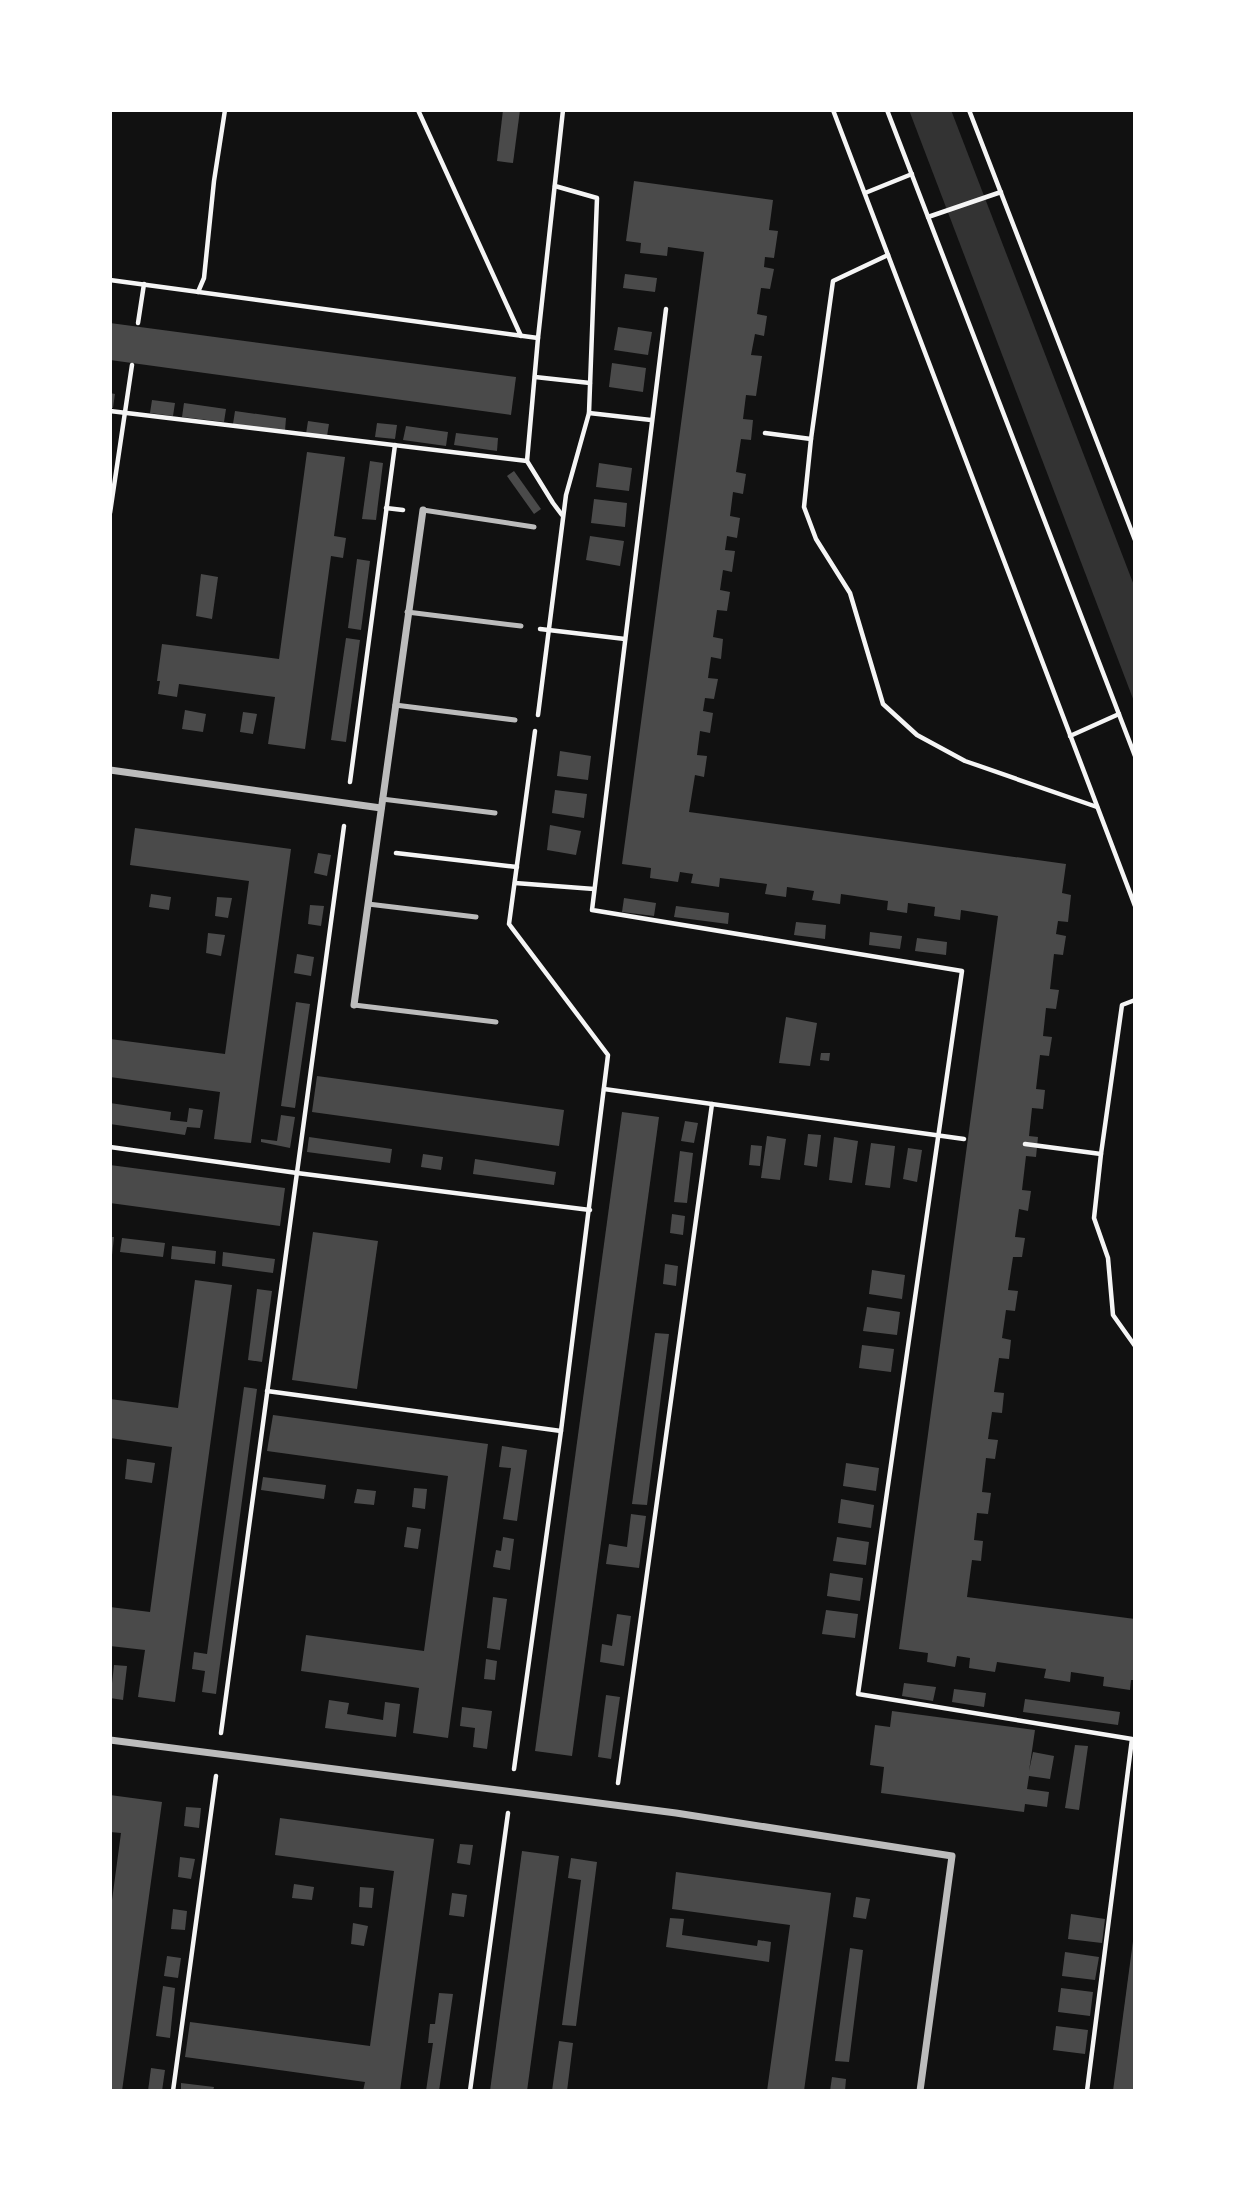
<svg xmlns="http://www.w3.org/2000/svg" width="1245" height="2201" viewBox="0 0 1245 2201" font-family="Commissioner,sans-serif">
	<rect width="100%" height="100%" fill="#111"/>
	<path fill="#333" d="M909,110h42l184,478v116z"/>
	<g fill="#4a4a4a">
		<path d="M503,110h17l-7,53 -16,-2z"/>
		<path d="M634,181l139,19 -4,30 9,1 -4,27 -9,-1 -1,10 10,2 -4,20 -9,-1 -4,26 10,2 -3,20 -9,-2 -4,21 11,1 -6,40 -10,-1 -3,24 10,1 -2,20 -10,-1 -5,33 10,2 -3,20 -10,-2 -3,24 10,2 -3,20 -10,-2 -2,14 10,1 -3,21 -9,-2 -3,20 10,2 -3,19 -10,-1 -4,27 10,2 -2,20 -10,-2 -3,21 10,1 -4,20 -9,-1 -2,13 10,2 -3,20 -10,-2 -3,24 10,1 -3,21 -9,-2 -6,37 377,52 -4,29 9,2 -3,27 -10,-1 -2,13 10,2 -3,19 -9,-1 -4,35 9,1 -3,19 -10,-1 -3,28 9,1 -3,19 -9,-1 -4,34 9,1 -2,19 -11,-1 -3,28 9,1 -2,20 -10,-1 -4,34 9,1 -3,20 -9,-2 -4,28 10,1 -3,19h-9l-5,33 10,1 -3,20 -9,-1 -4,28 9,2 -2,19 -10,-1 -5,34 10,1 -2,20 -10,-1 -4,27 10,1 -3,19 -9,-1 -4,34 9,1 -3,21 -11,-1 -3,27 9,1 -2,20 -9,-1 -5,37 168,22v61h-4l-1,10 -27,-4 1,-9 -33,-5 -1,10 -26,-4 2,-9 -49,-7 -2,10 -26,-4 1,-10 -13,-2 -2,11 -28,-5 1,-9 -29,-4 99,-733 -37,-6 -1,10 -26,-4 1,-9 -27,-4 -1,10 -20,-3 1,-9 -47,-7 -1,10 -28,-4 2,-9 -27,-4 -1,10 -21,-3 2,-10 -47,-6 -1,9 -28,-4 2,-9 -13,-2 -2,10 -28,-4 1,-10 -29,-4 82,-612 -36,-5 -1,9 -27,-3 1,-10 -15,-2z"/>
		<path d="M625,274l32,4 -2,14 -32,-4z"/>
		<path d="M110,323l406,54 -5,38 -401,-55z"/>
		<path d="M618,327l34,5 -4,23 -34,-5z"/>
		<path d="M612,363l34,5 -3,24 -34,-5z"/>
		<path d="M110,393l5,1 -2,14h-3z"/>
		<path d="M152,400l23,3 -2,13 -23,-3z"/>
		<path d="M184,403l42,6 -2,13 -42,-5z"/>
		<path d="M235,411l51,7 -1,13 -52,-7z"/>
		<path d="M308,421l21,3 -2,12 -21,-2z"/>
		<path d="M377,423l20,2 -2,14 -20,-2z"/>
		<path d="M406,426l42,6 -2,14 -43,-6z"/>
		<path d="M456,433l42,5 -1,13 -43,-6z"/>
		<path d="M307,452l38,5 -11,79 12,2 -3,20 -12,-2 -26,193 -37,-5 7,-47 -96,-13 -2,13 -19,-3 2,-13h-3l5,-37 117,15z"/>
		<path d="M370,461l13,2 -7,57 -14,-1z"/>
		<path d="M599,463l33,5 -3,23 -33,-4z"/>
		<path d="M514,471l27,38 -7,5 -27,-38z"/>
		<path d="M594,499l33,4 -2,24 -34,-4z"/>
		<path d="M590,536l34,5 -4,25 -34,-6z"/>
		<path d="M357,559l13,2 -9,69 -13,-2z"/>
		<path d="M201,574l17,3 -6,42 -16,-3z"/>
		<path d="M346,638l14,2 -14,102 -15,-2z"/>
		<path d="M185,710l21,4 -3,18 -21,-3z"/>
		<path d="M243,712l14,2 -4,20 -13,-2z"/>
		<path d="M560,751l31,5 -3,24 -31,-4z"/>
		<path d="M555,790l32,4 -3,24 -32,-5z"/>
		<path d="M550,825l31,6 -5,24 -29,-5z"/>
		<path d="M135,828l156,21 -40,294 -37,-4 6,-47 -110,-15v-38l115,15 24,-173 -119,-16z"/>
		<path d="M318,853l13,2 -4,21 -13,-3z"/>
		<path d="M151,894l20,3 -2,13 -20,-3z"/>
		<path d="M217,897l15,1 -4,20 -13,-2z"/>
		<path d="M624,898l32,5 -2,13 -32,-4z"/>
		<path d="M310,905l14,1 -3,20 -13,-2z"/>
		<path d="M676,906l53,7 -1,11 -54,-7z"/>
		<path d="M796,922l30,3 -1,14 -31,-4z"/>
		<path d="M870,932l32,4 -2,13 -31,-4z"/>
		<path d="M208,933l17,2 -4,21 -15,-3z"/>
		<path d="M917,938l30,4 -1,13 -31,-4z"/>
		<path d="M297,954l17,3 -3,19 -17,-3z"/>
		<path d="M296,1002l14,2 -15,104 -14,-2z"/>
		<path d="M786,1017l31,6 -7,43 -31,-3z"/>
		<path d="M821,1053h9l-1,8 -9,-1z"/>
		<path d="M317,1076l247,34 -5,36 -247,-34z"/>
		<path d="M110,1103l61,9 -1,8 17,2 2,-14 14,2 -3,18 -13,-1 -2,8 -75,-11z"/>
		<path d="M622,1112l37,5 -87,639 -37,-5z"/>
		<path d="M281,1115l14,2 -5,31 -29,-6v-3l16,2z"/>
		<path d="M685,1121l13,2 -4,20 -13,-2z"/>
		<path d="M808,1134l13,1 -4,32 -13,-2z"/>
		<path d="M767,1136l19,3 -6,41 -19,-2z"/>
		<path d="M309,1137l83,12 -2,14 -83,-11z"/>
		<path d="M834,1137l24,4 -6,42 -23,-3z"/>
		<path d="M871,1143l24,3 -5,42 -25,-3z"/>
		<path d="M751,1145l11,1 -2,20 -11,-1z"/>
		<path d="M908,1148l14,2 -5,32 -14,-3z"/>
		<path d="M680,1151l13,2 -6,50 -13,-1z"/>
		<path d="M423,1154l20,3 -2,13 -20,-3z"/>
		<path d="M475,1159l81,13 -2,13 -81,-11z"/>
		<path d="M110,1165l175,23 -5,38 -170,-23z"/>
		<path d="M672,1214l13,2 -2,19 -13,-2z"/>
		<path d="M313,1232l65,9 -21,148 -65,-9z"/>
		<path d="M110,1237h4l-2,18h-2z"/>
		<path d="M122,1238l43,5 -2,14 -43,-5z"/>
		<path d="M172,1246l44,5 -1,13 -44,-5z"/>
		<path d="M223,1252l52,7 -2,14 -51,-7z"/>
		<path d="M665,1264l13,2 -2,20 -13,-2z"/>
		<path d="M872,1270l33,5 -3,24 -33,-5z"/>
		<path d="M195,1280l37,5 -57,417 -37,-5 7,-47 -35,-4v-39l40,5 22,-165 -62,-9v-39l68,9z"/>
		<path d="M257,1289l15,2 -10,71 -14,-2z"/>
		<path d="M867,1307l33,5 -3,23 -34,-4z"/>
		<path d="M655,1333l14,1 -22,171 -15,-1z"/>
		<path d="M862,1345l32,4 -3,23 -32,-4z"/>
		<path d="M244,1387l13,2 -41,305 -14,-2 3,-21 -13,-2 2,-17 13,2z"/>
		<path d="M273,1415l215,29 -40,294 -35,-5 6,-45 -118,-17 5,-36 118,16 24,-175 -181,-25z"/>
		<path d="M502,1446l25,4 -10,71 -14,-2 8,-51 -12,-1z"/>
		<path d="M127,1459l28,4 -3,20 -27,-4z"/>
		<path d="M846,1463l33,5 -3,23 -33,-5z"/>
		<path d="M263,1477l63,8 -2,14 -63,-9z"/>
		<path d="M414,1488l13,1 -2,20 -13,-2z"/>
		<path d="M357,1489l19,2 -2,14 -20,-2z"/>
		<path d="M841,1499l33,6 -3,23 -33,-5z"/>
		<path d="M631,1514l15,2 -7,52 -33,-4 3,-20 18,3z"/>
		<path d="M407,1527l14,2 -3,20 -14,-2z"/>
		<path d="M503,1537l11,2 -4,31 -17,-3 3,-17 5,1z"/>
		<path d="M837,1537l32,5 -3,23 -33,-4z"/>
		<path d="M830,1573l33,5 -3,23 -33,-5z"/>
		<path d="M493,1597l14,2 -7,51 -13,-2z"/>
		<path d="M826,1610l32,4 -3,24 -33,-4z"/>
		<path d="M617,1614l14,2 -7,50 -24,-4 2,-18 10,2z"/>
		<path d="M486,1659l11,2 -2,19 -11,-1z"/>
		<path d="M114,1665l13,1 -4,34 -13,-2v-15h2z"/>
		<path d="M904,1683l32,4 -3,14 -31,-5z"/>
		<path d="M954,1689l32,4 -2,14 -32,-5z"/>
		<path d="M606,1695l14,2 -9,62 -13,-2z"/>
		<path d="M1025,1699l95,13 -2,13 -95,-13z"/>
		<path d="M329,1700l20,3 -2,11 36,6 2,-18 15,2 -4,33 -71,-9z"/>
		<path d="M462,1707l30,4 -5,38 -14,-2 2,-19 -15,-2z"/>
		<path d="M892,1711l143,19 -6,41 4,-19 21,4 -4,23 -21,-3 -2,13 22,3 -2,15 -22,-3 -1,8 -143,-19 3,-26 -14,-2 5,-40 15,2z"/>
		<path d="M1075,1745l13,1 -9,64 -14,-2z"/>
		<path d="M110,1795l52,7 -40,289h-12v-176l11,-82 -11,-1z"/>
		<path d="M186,1807l15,1 -2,20 -15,-2z"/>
		<path d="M280,1818l154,21 -34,252h-37l2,-9 -180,-25 5,-35 180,24 24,-175 -119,-16z"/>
		<path d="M460,1844l13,1 -3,20 -13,-2z"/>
		<path d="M522,1851l37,5 -32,235h-37z"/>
		<path d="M180,1857l15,2 -4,20 -13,-2z"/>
		<path d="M571,1858l26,4 -21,164 -14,-1 19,-145 -13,-2z"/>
		<path d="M676,1872l155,21 -27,198h-37l23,-166 -118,-16z"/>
		<path d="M294,1884l20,3 -2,13 -20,-2z"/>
		<path d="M360,1887l14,1 -2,20 -13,-1z"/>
		<path d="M452,1893l15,2 -3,22 -15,-2z"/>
		<path d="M856,1897l14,2 -4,20 -13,-2z"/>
		<path d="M173,1909l14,2 -2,19 -14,-1z"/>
		<path d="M1071,1914l34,5 -3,24 -34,-4z"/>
		<path d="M670,1918l14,1 -2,16 75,11 1,-6 13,2 -2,20 -103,-15z"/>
		<path d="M353,1923l15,3 -4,20 -13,-2z"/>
		<path d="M1133,1941h2v150h-22z"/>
		<path d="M850,1948l13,2 -14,112 -14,-1z"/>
		<path d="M1065,1952l34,5 -4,23 -33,-4z"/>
		<path d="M167,1956l14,2 -3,20 -14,-2z"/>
		<path d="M163,1986l12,2 -5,50 -14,-2z"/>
		<path d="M1061,1988l32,4 -3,24 -32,-4z"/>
		<path d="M439,1993l14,1 -14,97h-13l7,-48h-5l2,-19h5z"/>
		<path d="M1056,2026l32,4 -3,24 -32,-4z"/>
		<path d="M559,2041l14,2 -6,48h-15z"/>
		<path d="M151,2068l14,2 -3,21h-14z"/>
		<path d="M832,2077l14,2 -1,12h-15z"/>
		<path d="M181,2083l33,4 -1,4h-32z"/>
	</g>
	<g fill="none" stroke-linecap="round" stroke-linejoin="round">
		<g stroke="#f5f5f5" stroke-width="4.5">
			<path d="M418,110l103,226"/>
			<path d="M833,110l302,796"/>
			<path d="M887,110l248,646"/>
			<path d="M969,110l166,430"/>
			<path d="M865,193l47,-19"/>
			<path d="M928,217l73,-25"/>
			<path d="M110,280l428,58 25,-228"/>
			<path d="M198,292l6,-14 10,-97 11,-71"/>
			<path d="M666,309l-74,601 370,61 -104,723 274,45 -45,352"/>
			<path d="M138,323l6,-39"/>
			<path d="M538,338l-11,123 26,42 9,12"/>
			<path d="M535,377l55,6"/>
			<path d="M110,411l417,50"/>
			<path d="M589,413l62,7"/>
			<path d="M765,433l46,6 22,-158 55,-26"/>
			<path d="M811,439l-7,68 12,32 34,54 33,111 34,31 48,26 132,46"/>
			<path d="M386,508l17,2"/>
			<path d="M110,513l22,-148"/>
			<path d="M540,629l85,10"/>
			<path d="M538,715l28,-220 23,-82 8,-215 -42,-12"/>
			<path d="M1070,736l49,-22"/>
			<path d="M350,782l45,-337"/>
			<path d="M396,853l121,14"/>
			<path d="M515,883l79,6"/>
			<path d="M604,1089l360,50"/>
			<path d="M1025,1144l76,10 21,-149 13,-5"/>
			<path d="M110,1147l187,26 293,37"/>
			<path d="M1101,1154l-7,64 14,40 5,57 22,31"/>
			<path d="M267,1391l294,40"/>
			<path d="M221,1733l123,-907"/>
			<path d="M514,1769l47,-338 47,-376 -99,-131 26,-193"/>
			<path d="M618,1783l94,-679"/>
			<path d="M173,2091l43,-315"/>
			<path d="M470,2091l38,-278"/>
		</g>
		<g stroke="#bcbcbc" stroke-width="5">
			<path d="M423,510l111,17"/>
			<path d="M407,612l114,14"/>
			<path d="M395,705l120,15"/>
			<path d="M382,799l113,14"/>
			<path d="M368,904l108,13"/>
			<path d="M354,1005l142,17"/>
		</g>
		<g stroke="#bcbcbc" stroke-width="7">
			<path d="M110,770l271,38"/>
			<path d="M354,1005l69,-495"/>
			<path d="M110,1740l566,73 276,43 -32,235"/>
		</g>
	</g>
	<rect width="1245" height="2201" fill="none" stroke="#ffffff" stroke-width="224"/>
</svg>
